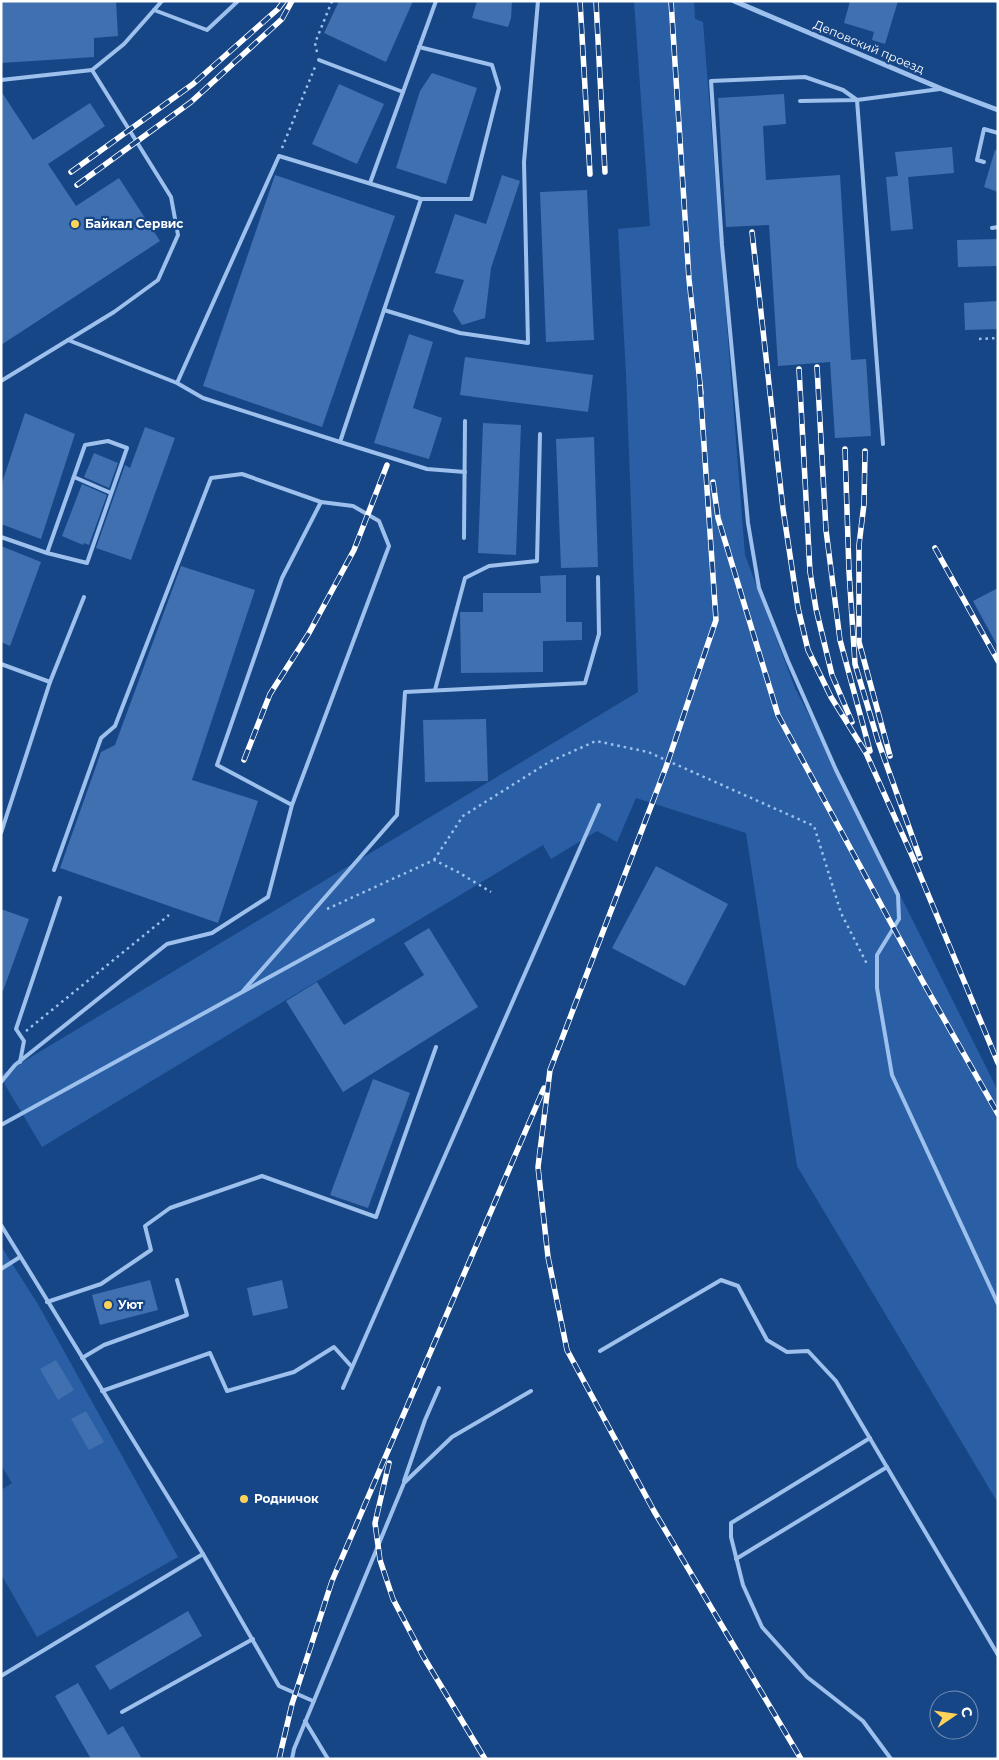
<svg xmlns="http://www.w3.org/2000/svg" width="999" height="1760" viewBox="0 0 999 1760" font-family="Montserrat,sans-serif">
	<rect width="100%" height="100%" fill="#174686"/>
	<g fill="#2a5fa5">
		<path d="M634,1h60l1,18 8,3 42,533 50,133 45,87 158,316v412l-201,-337 -51,-333 -110,-35 -19,44 -20,-11 -46,28 -8,-14 -501,302 -41,-69v-3l637,-383 -12,-318 -8,-145 32,-3z"/>
		<path d="M1,1246l38,60 139,251 -141,80 -36,-63v-84l11,-7 -11,-18z"/>
	</g>
	<g fill="#4070b0">
		<path d="M1,1h115l2,35 -24,2v19l-93,6z"/>
		<path d="M339,1h74l-27,61 -62,-29z"/>
		<path d="M477,1h35l-1,17 -3,9 -36,-9z"/>
		<path d="M850,1h48l-13,43 -13,-4 2,-8 -30,-9z"/>
		<path d="M432,73l45,15 -31,96 -50,-16 24,-77z"/>
		<path d="M339,84l45,20 -27,60 -45,-20z"/>
		<path d="M1,91l32,49 57,-37 15,23 -57,38 28,42 43,-28 41,63 -159,104z"/>
		<path d="M784,94l2,30 -23,2 3,54 74,-5 11,185 15,-1 5,77 -36,2 -5,-76 -52,4 -9,-141 -43,2 -8,-129z"/>
		<path d="M952,147l2,26 -46,4 5,52 -22,2 -5,-54 12,-1 -3,-24z"/>
		<path d="M995,150l3,1v41l-14,-5z"/>
		<path d="M275,175l120,41 -73,211 -119,-41z"/>
		<path d="M502,175l18,6 -29,87 -6,50 -23,7 -9,-14 11,-31 -29,-7 20,-59 31,10z"/>
		<path d="M587,190l7,150 -48,2 -6,-150z"/>
		<path d="M998,239v27l-40,1 -1,-27z"/>
		<path d="M998,301v28l-33,1 -1,-27z"/>
		<path d="M409,334l24,8 -20,66 29,10 -13,41 -55,-16z"/>
		<path d="M465,357l128,18 -5,37 -128,-17z"/>
		<path d="M25,413l50,21 -34,105 -40,-15v-38z"/>
		<path d="M483,423l38,2 -5,130 -38,-2z"/>
		<path d="M145,427l30,11 -44,122 -35,-12 29,-83 5,3z"/>
		<path d="M594,437l4,130 -37,1 -5,-129z"/>
		<path d="M94,453l24,10 -9,25 -25,-11z"/>
		<path d="M82,484l25,11 -18,50 -5,-2 -1,2 -21,-9z"/>
		<path d="M1,546l40,16 -31,84 -9,-4z"/>
		<path d="M181,566l74,24 -63,190 66,21 -40,122 -158,-55 41,-116 14,-7z"/>
		<path d="M566,575v47h16v18l-39,1v31l-82,1 -1,-61h23v-19h58l-1,-17z"/>
		<path d="M998,588v59l-25,-46z"/>
		<path d="M486,719l2,62 -63,1 -2,-62z"/>
		<path d="M656,866l72,38 -43,82 -73,-38z"/>
		<path d="M1,909l28,10 -26,72h-2z"/>
		<path d="M429,928l49,79 -135,85 -57,-91 31,-19 27,43 80,-50 -20,-32z"/>
		<path d="M373,1079l37,14 -42,115 -38,-13z"/>
		<path d="M150,1280l8,30 -58,15 -8,-30z"/>
		<path d="M282,1280l6,28 -35,8 -6,-28z"/>
		<path d="M56,1360l18,30 -16,10 -18,-31z"/>
		<path d="M86,1411l18,31 -15,8 -18,-31z"/>
		<path d="M188,1611l14,25 -92,54 -15,-24z"/>
		<path d="M78,1683l30,52 15,-9 19,33h-51l-36,-63z"/>
	</g>
	<g fill="none" stroke-linecap="round" stroke-linejoin="round">
		<g stroke="#9dc0ed" stroke-width="2.5" stroke-dasharray="2.5 4" stroke-linecap="butt">
			<path d="M317,52l-2,-9 17,-42"/>
			<path d="M282,148l33,-81"/>
			<path d="M979,339l19,-1"/>
			<path d="M434,860l29,-44 86,-54 47,-21 52,11 166,74 27,87 27,53"/>
			<path d="M327,909l107,-49 24,12 33,20"/>
			<path d="M26,1031l143,-116"/>
		</g>
		<g stroke="#9dc0ed" stroke-width="4">
			<path d="M154,10l53,20 31,-29"/>
			<path d="M419,47l73,18 7,23 -28,111h-50"/>
			<path d="M319,60l84,32"/>
			<path d="M1,80l91,-10 32,-26 38,-43"/>
			<path d="M800,101l57,-1 83,-11"/>
			<path d="M984,162l-7,-2 7,-31 14,4"/>
			<path d="M370,183l66,-182"/>
			<path d="M992,228l6,-1"/>
			<path d="M384,310l76,23 68,10 -4,-181 14,-161"/>
			<path d="M68,340l109,43 26,15 137,44 81,-243 -142,-43 -102,227"/>
			<path d="M1,381l113,-69 44,-32 20,-45 -7,-38 -79,-127"/>
			<path d="M340,442l87,27 38,3"/>
			<path d="M883,444l-26,-344 -14,-10 -38,-13 -94,4 11,164 26,278 11,65 29,73 48,109 62,125 1,24 -22,36v33l15,87 106,229"/>
			<path d="M74,477l37,16"/>
			<path d="M1,537l46,16 40,10 40,-115 -19,-7 -23,4 -38,108"/>
			<path d="M464,538l1,-117"/>
			<path d="M1,664l49,18"/>
			<path d="M435,690l30,-112 24,-12 48,-5 3,-127"/>
			<path d="M1,833l49,-151 34,-85"/>
			<path d="M54,870l47,-132 14,-12 96,-248 31,-4 79,28"/>
			<path d="M243,991l154,-176 8,-123 180,-9 14,-49 -1,-57"/>
			<path d="M20,1062l4,-21 -8,-12 44,-131"/>
			<path d="M1,1082l14,-17 152,-121 45,-11 56,-36 24,-92 97,-259 -10,-25 -26,-15 -32,-4 -39,76 -65,187 75,40"/>
			<path d="M1,1125l372,-205"/>
			<path d="M1,1225l202,329 -202,122"/>
			<path d="M1,1269l19,-12"/>
			<path d="M47,1302l54,-18 50,-34 -6,-24 25,-18 92,-32 114,41 60,-170"/>
			<path d="M600,1351l121,-71 17,6 29,54 20,12 21,-1 28,30 162,274"/>
			<path d="M82,1358l22,-13 83,-30 -10,-35"/>
			<path d="M343,1388l256,-583"/>
			<path d="M102,1391l108,-38 17,38 67,-19 40,-25 18,20"/>
			<path d="M870,1438l-139,85v14l12,48 19,42 45,50 56,44 28,38"/>
			<path d="M404,1481l21,-61 14,-32"/>
			<path d="M203,1554l76,132 34,15"/>
			<path d="M736,1559l151,-92"/>
			<path d="M122,1712l131,-73"/>
			<path d="M305,1721l23,38"/>
			<path d="M292,1759l2,-10 110,-266 48,-46 79,-46"/>
		</g>
		<path stroke="#9dc0ed" stroke-width="5" d="M734,1l208,88 56,21"/>
		<g stroke="#fff" stroke-width="5.5">
			<g id="rail">
				<path d="M580,1l10,173"/>
				<path d="M596,1l9,171"/>
				<path d="M671,1l18,278 12,114"/>
				<path d="M71,172l122,-88 85,-75 6,-8"/>
				<path d="M77,185l114,-83 91,-83 10,-18"/>
				<path d="M752,232l31,277 15,99 10,42 23,47 35,56 47,105 85,205"/>
				<path d="M817,367l9,163 14,110 30,111"/>
				<path d="M799,369l11,203 6,37 16,66 20,47"/>
				<path d="M700,386l16,234 -50,147 -116,303 -12,97 10,90 19,93 87,161 147,248"/>
				<path d="M845,449l4,122 6,93 23,77 42,117"/>
				<path d="M865,451l-1,53 -5,41v97l31,114"/>
				<path d="M713,482l5,36 60,197 145,267 75,132"/>
				<path d="M935,548l63,113"/>
				<path d="M244,760l26,-66 39,-61 45,-83 33,-85"/>
				<path d="M389,1463l-14,60 5,37 13,39 30,57 62,103"/>
				<path d="M279,1759l13,-55 40,-123 212,-493"/>
			</g>
		</g>
		<use href="#rail" stroke="#174686" stroke-width="4" stroke-dasharray="11" stroke-linecap="butt"/>
	</g>
	<g fill="#ffd259" stroke="#174686" stroke-width="2">
		<circle cx="75" cy="224" r="5"/>
		<circle cx="108" cy="1305" r="5"/>
		<circle cx="244" cy="1499" r="5"/>
	</g>
	<g text-anchor="middle" stroke-width="4.5" stroke-linejoin="round" paint-order="stroke">
		<g font-size="12" fill="#fff" stroke="#174686">
			<text transform="translate(869 47) rotate(23)" y="4">Деповский проезд</text>
		</g>
		<g font-size="12" font-weight="bold" fill="#fff" stroke="#174686" text-anchor="start">
			<text x="85" y="228">Байкал Сервис</text>
			<text x="118" y="1309">Уют</text>
			<text x="254" y="1503">Родничок</text>
		</g>
	</g>
	<rect width="999" height="1760" fill="none" stroke="#ffffff" stroke-width="5"/>
	<g transform="translate(954 1715) rotate(77)"><circle r="24" fill="#174686" stroke="#7490b6"/>
	<path d="M0-4L9 19L0 12L-9 19Z" fill="#ffd259"/>
	<text y="-8" font-size="14" font-weight="bold" text-anchor="middle" fill="#ffffff">С</text>
	</g>
</svg>
